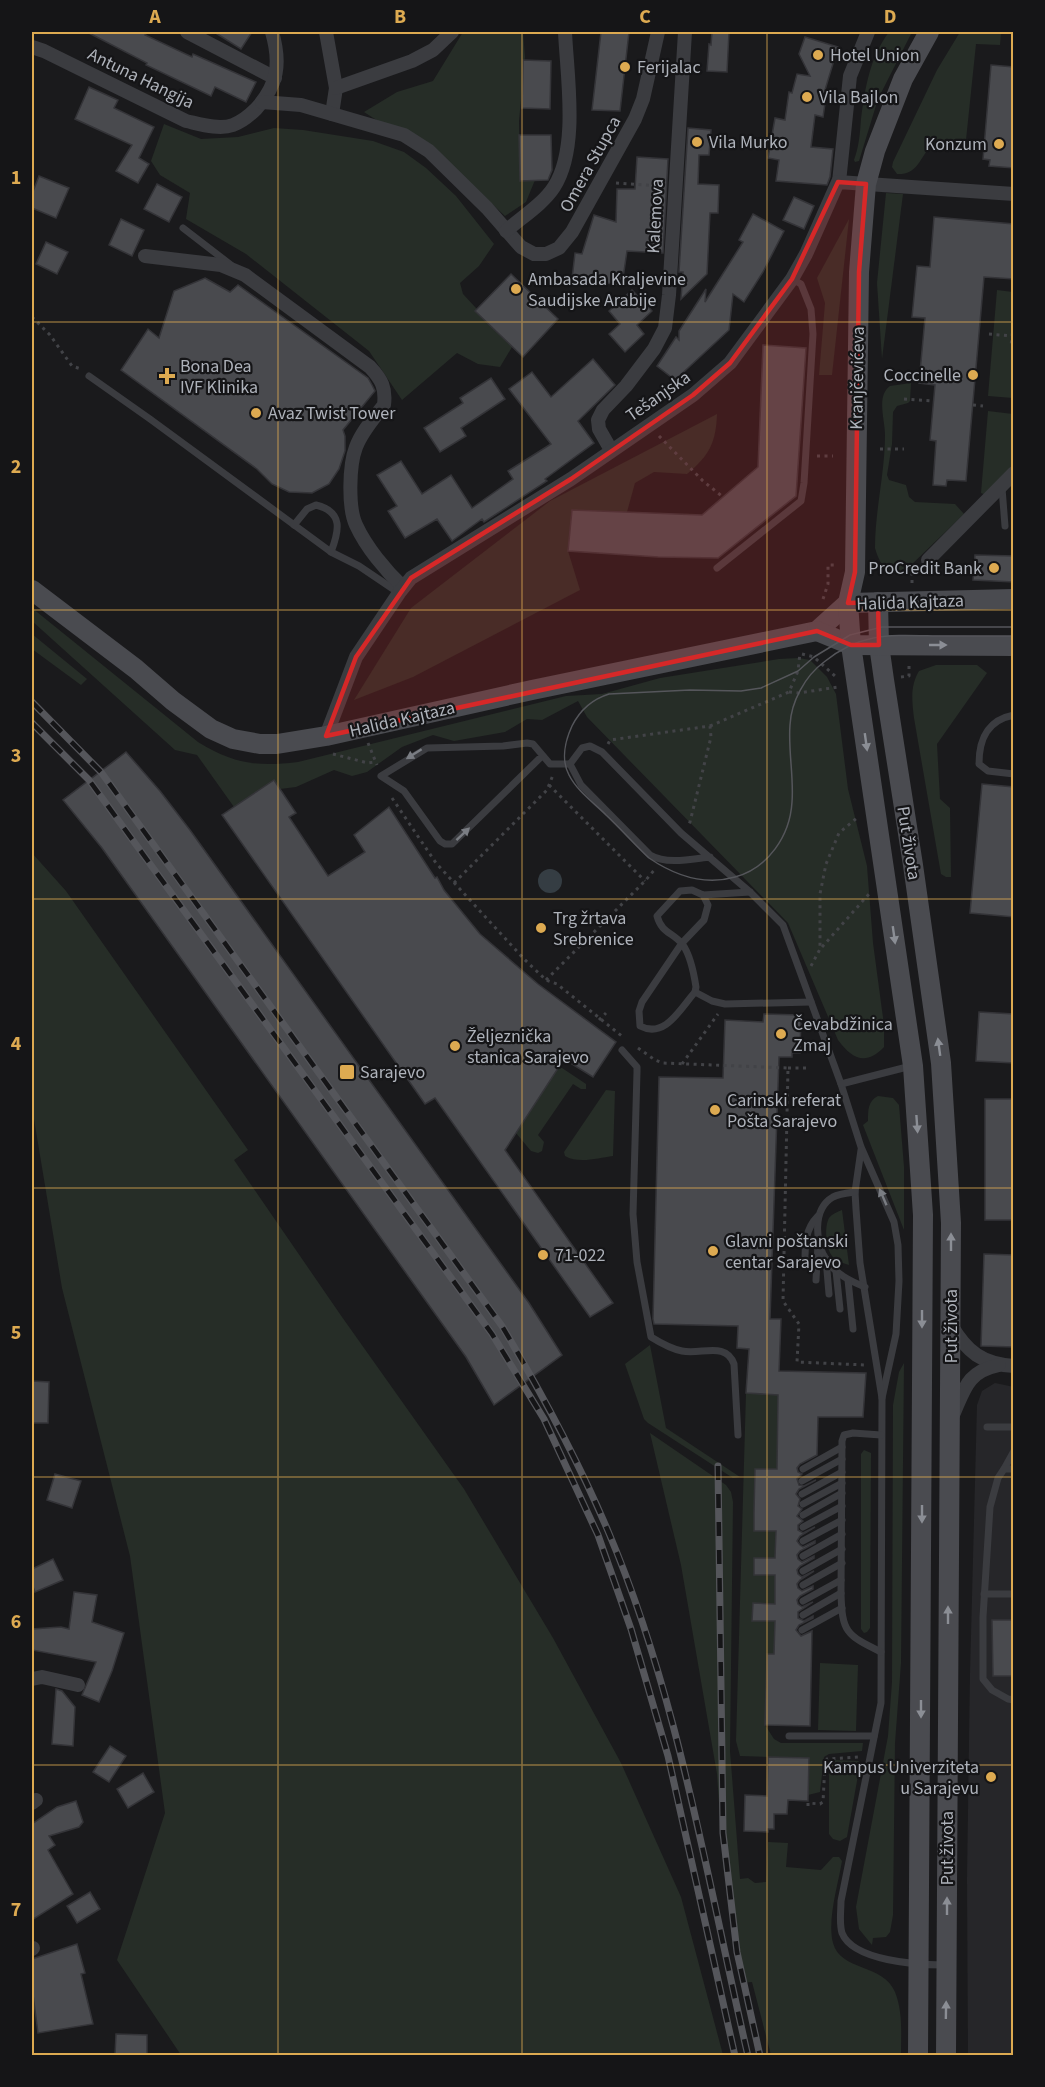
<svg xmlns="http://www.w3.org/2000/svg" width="1045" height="2087" viewBox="0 0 1045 2087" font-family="'Source Sans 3',sans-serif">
	<rect width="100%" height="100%" fill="#1a1a1c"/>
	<path fill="#262629" d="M995,1383l19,4 -1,668 -45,1 -1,-177 3,-205 7,-269 5,-14z"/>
	<g fill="#262d27">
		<path d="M463,32h60l2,25 -6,64 1,59h15l-9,22 -21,14 -45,-42 -96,-62 33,-20 36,-11z"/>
		<path d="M889,32h23l-34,67 -19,62 -4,1 -1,-2c5,-13 6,-27 7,-41 4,-31 9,-62 28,-87z"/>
		<path d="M960,32h41l-1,13 -24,-1 -10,96c-11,9 -24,12 -37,8 -10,13 -13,27 -32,26l-5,-7 1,-5 44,-92z"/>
		<path d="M164,124l37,15 37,-2 36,-9 29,2 70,11 31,11 22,16 30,28 38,48 -15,22 -19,17 3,11 49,53 -12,20 -22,-3 -21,-11 -55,47 -33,-49 -123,-97 -60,-35 4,-26 -30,-18 -9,-14z"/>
		<path d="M886,193l17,1 -21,165 -5,-76z"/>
		<path d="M849,219l-17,156h-13l6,-72 -8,-25z"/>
		<path d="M997,290l16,2v106l-25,-2z"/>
		<path d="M911,383l-1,18 -2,2 -11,3 -4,6 -1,32 -5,31 2,5 17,5 3,12 6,5 40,2 9,10 -55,53c-19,16 -29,-2 -34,-19 0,-38 10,-75 10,-113 0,-16 -9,-39 5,-49z"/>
		<path d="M988,411l25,3v56l-27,25 -5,-2z"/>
		<path d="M717,414c-1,29 -8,42 -30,60l-33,-2 -19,11 -8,29 -59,39 12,39 -167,87 -59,23 57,-92 139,-107z"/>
		<path d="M32,608l166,134c36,22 59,25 100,20l268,-66 36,-2 58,-16 119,-19 20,-1 11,2 17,17 9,17 12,95 19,77 6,77 11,82v22c-18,19 -32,12 -46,-7l-50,-117 -201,-206 -9,-16 -36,19 -15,-1 -22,13 -51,9 -21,-6 -31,12 -35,25 -15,4 -18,-6 -38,17 -16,2 -6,-8 -40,26 -37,-52 -22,-5 -143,-129z"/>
		<path d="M32,634l55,45 -6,6 -49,-36z"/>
		<path d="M936,665h41l10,8 -50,71 3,55 10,9 1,69h-5l-5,-3 -27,-156c-2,-17 -4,-32 5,-47z"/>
		<path d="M32,853l34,38 182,259 -14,10 108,157 122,172 89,149 68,125 60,134 42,158h-542l-64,-95 48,-147 -35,-257 -68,-268 -30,-181z"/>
		<path d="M559,1066l27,18v5h-5l-8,-5 -35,51 6,7 -2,9 -4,2 -7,-2 -15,-18z"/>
		<path d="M606,1090l9,1 -2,65c-15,2 -34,8 -48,0l-1,-4z"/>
		<path d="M878,1096l15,2 6,7 5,62v63l-41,-105 5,-4c0,-11 0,-20 10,-25z"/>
		<path d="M842,1210l7,55c-6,-2 -13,-3 -17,-9 -6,-8 -8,-29 -3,-38 3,-4 8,-6 13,-8z"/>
		<path d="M650,1345l16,83 74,49 -7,1 -85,-55 -4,-4 -19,-55z"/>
		<path d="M904,1363l-3,300 -6,80 -2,172 -3,17 -4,5 -13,1 -1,7 -13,-16 -3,-22 32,-171 4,-54 1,-277 6,-33z"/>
		<path d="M746,1393l32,2 -1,74h-22l-1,62h22l-1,27h-21v17h21v29h-22v16l22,1 -1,33h-7l-2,71 9,14 7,4h82l-1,8 -33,3 -5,3 -4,35 -12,3 1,-37 -69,-2 -4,-15z"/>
		<path d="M650,1433l76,52 5,7 2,10 -3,249 10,128 8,-1 7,5 11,-1 2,-40 20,1 -2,24 35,3 12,-13h6l3,4c-4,24 -15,59 -9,82 7,28 51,21 62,49 8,20 6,42 6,63h-130l-19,-73 -12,1 -17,-120 -6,-89 -36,-209z"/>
		<path d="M864,1450l7,3 -1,175 -3,4 -3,1 -3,-4v-175z"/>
		<path d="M820,1663l38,2 -2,66 -38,-1z"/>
		<path d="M833,1760l26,1 1,3 -13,73 -7,4 -7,-2 -4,-5v-72z"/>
	</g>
	<circle fill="#353d43" cx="550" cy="881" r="12"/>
	<g fill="#494a4e" stroke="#343438" stroke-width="1.5">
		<path d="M87,32h60l-2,3 47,22 1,-3 63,28 -10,20 -31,-15 -4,9 -65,-31 1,-2z"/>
		<path d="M214,32h38l-11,17z"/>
		<path d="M601,32h28l-9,79 -28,-1z"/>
		<path d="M712,32h17l-2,40 -20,-1 2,-27 2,1z"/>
		<path d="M805,37l33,10 -13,43h2l-4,27 -8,-2 -4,32 22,2 -3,28 -3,8 -51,-4 3,-21 -11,-2 7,-40 10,2 4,-28 3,1 5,-19 13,2 -11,-22z"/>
		<path d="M523,60l28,1 -1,48 -28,-1z"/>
		<path d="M991,65l23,2v101l-25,-2 1,-6 -7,-1z"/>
		<path d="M89,87l29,13 -4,8 40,19 -15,31 10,6 -11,19 -22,-12 16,-26 -57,-26z"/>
		<path d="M688,128l23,2 -2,25h-10l-1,29 21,1 -1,28h-8l-3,61 -26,25 2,-27h-4z"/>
		<path d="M519,135h32l1,35 -4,10 -28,1z"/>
		<path d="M637,157l31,2 -5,94 -36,-2 -5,34 -50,-6 3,-26 7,1 12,-39 22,7 1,-33h18z"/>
		<path d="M39,176l30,12 -13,30 -24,-10v-14z"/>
		<path d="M157,184l25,13 -13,25 -25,-13z"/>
		<path d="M794,197l20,9 -10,23 -21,-9z"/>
		<path d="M753,214l31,17 -21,41 -19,30 -11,-8 -4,36 -54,50 -18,-14 19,-29 3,3v-9l27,-42 -1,13 38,-60 -4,-2z"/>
		<path d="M934,217l80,7v55l-30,-2 -18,204 -19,-1 -1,6 -13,-1 3,-44 -6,-1 5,-55 -16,-2 6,-65 -13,-1 5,-51 13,1z"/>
		<path d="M121,219l23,11 -12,26 -23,-11z"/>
		<path d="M46,242l22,10 -11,22 -21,-10z"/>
		<path d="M511,274l47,45 -35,38 -48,-46z"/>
		<path d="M205,278l25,14 8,-7 130,93 4,7 3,6 -32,39 2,6v15l-6,18 -10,15 -17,9 -23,-1 -17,-8 -15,-15 -136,-99 27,-41 11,9 15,-47z"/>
		<path d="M632,290l20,21 -15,14 7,9 -19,18 -16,-18 11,-10 -11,-13z"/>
		<path d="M763,345l43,3 -10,148 -78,62 -60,-1 -90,-6 4,-41 130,5 56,-48z"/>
		<path d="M593,359l22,26 -37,36 16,22 -49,36 2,2 -63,41 -2,-3 -30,22 -15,-22 -32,19 -17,-27 9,-5 -20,-31 24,-14 21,33 29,-19 21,33 41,-29 -5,-8 43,-27 -42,-55 23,-17 19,25z"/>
		<path d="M491,378l14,21 -44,29 5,8 -26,16 -16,-24 39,-25 -3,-5z"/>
		<path d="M975,555l39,1v26l-41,-2z"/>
		<path d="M126,752l34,39 30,39 339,473 33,52 -68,50 -28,-48 -364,-509 -39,-48z"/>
		<path d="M274,780l22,33 -7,4 39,59 37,-24 -11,-17 35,-28 46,71 2,-1 7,13 36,44 58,50 78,58 -23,35 -29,-18 -59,91 108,153 -23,14 -155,-219 -10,6 -203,-289z"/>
		<path d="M982,784l32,3v130l-44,-4z"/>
		<path d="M979,1012l35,2v49l-38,-2z"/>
		<path d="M764,1014l37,1 -1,38h-8v4h-13l-9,262h11l-2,52 87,2 -3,44h-45l-1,38 -17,9 -3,4 1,4 4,2 -5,5 2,6 5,1 12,-6 -17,9 -3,5 4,5 -2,7 4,3 -5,7 6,5 -5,4v5l5,3 12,-6 -15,9 -3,5 3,4 3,2 12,-6v2l-15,8 -3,4 1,4 4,3 12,-6v2l-14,8 -3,4 1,4 4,3 12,-6 -14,9 -3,4 1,4 4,3 11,-5v3l-13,7 -3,4 1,4 4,3 11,-5 -15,10v6l6,3 9,-5v2l-14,7 -3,5 5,6 11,-5 -2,95 -45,-1 2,-71h7l1,-33h-23l1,-18 22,1v-29h-21v-17h21l1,-27h-22v-19l1,-43h22l1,-74 -32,-2 3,-44 -12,-1 1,-22 -84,-2 -1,-5 6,-242 64,1 2,-58 38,2z"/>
		<rect x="985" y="1099" width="29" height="121"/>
		<path d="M984,1254l30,1v92l-33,-1z"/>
		<path d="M32,1381l17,1 -1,41h-16z"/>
		<path d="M55,1474l26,7 -9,27 -25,-8z"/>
		<path d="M53,1559l10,21 -28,12 -3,-8v-15z"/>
		<path d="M74,1592l23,3 -5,27 32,11 -12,38 -13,31 -17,-7 14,-33 -64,-12v-21l29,-2 8,2z"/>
		<path d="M992,1620h22v56h-21z"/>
		<path d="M56,1689l6,2 13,16 -2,39 -21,-2z"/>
		<path d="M110,1746l16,10 -17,26 -16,-10z"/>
		<path d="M768,1757l41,1 -1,43 -20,-1 -1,14h-13v15h-6v3l-24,-1 1,-36 22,1z"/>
		<path d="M143,1773l11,19 -26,16 -11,-19z"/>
		<path d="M76,1801l7,21 -4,5 -30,9 6,9 -7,5 25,44 -41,26v-96l25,-17z"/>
		<path d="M90,1892l10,17 -23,14 -10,-17z"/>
		<path d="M77,1944l8,29 -4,1 12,50 -55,9 -6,-46v-28z"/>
		<path d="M116,2034l31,1v20h-32z"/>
	</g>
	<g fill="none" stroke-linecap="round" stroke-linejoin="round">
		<g stroke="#424347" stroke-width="3" stroke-dasharray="3 4.5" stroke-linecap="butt">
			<path d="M616,183l45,3"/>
			<path d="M32,317l18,18 22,31 9,3"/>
			<path d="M1014,318l-3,28h3"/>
			<path d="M989,334l23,2"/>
			<path d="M904,399l30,2"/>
			<path d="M973,405l10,1"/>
			<path d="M659,436l44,45 20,16"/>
			<path d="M880,449h24"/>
			<path d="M817,456h16"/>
			<path d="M912,583v-9l6,-5"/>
			<path d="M823,599l5,-15v-19h9"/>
			<path d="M802,654l12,3 21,19"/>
			<path d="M901,677l8,-1v-12"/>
			<path d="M789,692l10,1 39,-6"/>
			<path d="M710,726l79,-34 9,-21 2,-18"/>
			<path d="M368,743l9,22"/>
			<path d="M608,744l2,-4 100,-14 1,11 -21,85 -2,3"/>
			<path d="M333,754l35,9 7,-1"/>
			<path d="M549,785l96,96"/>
			<path d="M392,798l44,65 88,96 22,21 11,4 66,53"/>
			<path d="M454,883l93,-93 6,-15"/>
			<path d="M822,947l47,-53"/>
			<path d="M811,966l9,-17v-55l6,-30 13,-31 19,-16"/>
			<path d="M546,980l99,-99 11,-13"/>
			<path d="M599,1020l7,-7"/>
			<path d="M638,1048l17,12 8,3 125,5 -5,233 16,23 -2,38 68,3"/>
			<path d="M682,1064l36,-50"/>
			<path d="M788,1068h18"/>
			<path d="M808,1806v-3l12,1 3,-2 2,-38 2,-5 32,-2"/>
		</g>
		<g stroke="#3b3c40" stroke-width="7">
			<path d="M183,228l48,37"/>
			<path d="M89,376l61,43 181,133 28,14 40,27"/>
			<path d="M1002,488l3,38"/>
			<path d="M294,525l13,-16 9,-4c28,7 23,26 15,47"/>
			<path d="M717,568l84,-67 3,-18 9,-149 -2,-25 -10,-25 -9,-5"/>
			<path d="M1014,715c-26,5 -35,23 -35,49l9,7 26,3"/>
			<path d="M542,756l-90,88h-7l-5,-3 -36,-50 -23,-15 46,-28 76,-2 24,-3 6,1 17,20h20"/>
			<path d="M710,857c-18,2 -43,8 -60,-2l-69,-70 -11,-21 12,-16 8,-2 12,6 79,81 69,59 33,33 58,159 20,63 33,75 4,23 1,36 -3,53 -14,64"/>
			<path d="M703,895l5,10 -4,15 -22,23 -40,59 -3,9 1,15c25,13 40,-17 55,-34l1,-5c-2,-13 -6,-32 -13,-42 -10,-13 -21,-11 -26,-29l23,-25 12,-1 11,5 47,-3"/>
			<path d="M695,992l17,9 13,3 86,-2"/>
			<path d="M622,1050l15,17v5l-4,142 4,48 14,75c8,5 21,12 31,14 19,4 44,-10 52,13l4,71"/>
			<path d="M841,1084l70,-18"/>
			<path d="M861,1150l-6,42 1,17 4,54 22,135 -1,305 -40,198c0,10 -2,22 1,32 11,28 76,32 102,32"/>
			<path d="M855,1192c-7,1 -16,2 -22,5 -21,12 -18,46 -6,64 9,13 23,20 38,26"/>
			<path d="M826,1259l3,35"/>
			<path d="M805,1266c0,-19 -1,-36 13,-50"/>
			<path d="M836,1271l4,38"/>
			<path d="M816,1280l2,-35"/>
			<path d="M848,1280l5,49"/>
			<path d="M987,1427h27"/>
			<path d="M803,1469l39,-22"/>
			<path d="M1004,1469l10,-18"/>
			<path d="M1014,1469h-10l-6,9 -8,29 -7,110v62l9,11 16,9 6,1"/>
			<path d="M802,1481l40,-22"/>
			<path d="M802,1494l40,-22"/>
			<path d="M803,1504l39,-21"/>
			<path d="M803,1515l39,-22"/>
			<path d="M803,1527l39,-21"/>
			<path d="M803,1541l39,-21"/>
			<path d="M803,1556l39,-22"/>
			<path d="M803,1571l39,-22"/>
			<path d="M803,1585l39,-22"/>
			<path d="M984,1594h30"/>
			<path d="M803,1601l38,-21"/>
			<path d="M803,1615l38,-22"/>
			<path d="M802,1630l40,-22"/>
			<path d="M881,1652c-35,-17 -39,-20 -40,-59l1,-152 2,-6 9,-2 28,2"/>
			<path d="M789,1736h85"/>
		</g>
		<g stroke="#3b3c40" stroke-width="14">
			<path d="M187,32l88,46"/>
			<path d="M326,32l10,56 -4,26"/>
			<path d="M32,47l12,4 142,70c14,3 33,9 47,4 8,-3 16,-9 23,-16 22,-24 25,-46 16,-77"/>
			<path d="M336,88l76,-27 21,-11 19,-18"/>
			<path d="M262,102l39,3 103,30 25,16 58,57 34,39 13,7h12l13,-6 13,-16 63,-113 8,-20 15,-67"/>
			<path d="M839,182l11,-106 18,-44"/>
			<path d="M506,231c16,-14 37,-27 48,-44 25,-39 13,-111 11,-155"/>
			<path d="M145,256l76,9 24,10 125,92c12,13 16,21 14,38 -10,13 -22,26 -28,42 -7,18 -8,61 0,78 10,22 30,46 47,62"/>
			<path d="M611,450l-12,-21 -1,-9 5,-10 23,-24 28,-37 11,-21 4,-33 16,-263"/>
			<path d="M928,560l86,-87"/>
			<path d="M326,736l30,-79 43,-64 12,-15 160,-99 122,-84 37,-32 62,-84 14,-25 32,-72 176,12"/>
			<path d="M951,1325c16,27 31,39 63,41"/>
			<path d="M953,1415c12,-27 14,-43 46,-50"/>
			<path d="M32,1679l10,-2 36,8"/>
			<path d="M32,1803l4,-3"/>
			<path d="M32,1949l1,-1"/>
		</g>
		<g stroke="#4a4b50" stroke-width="20">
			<path d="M32,590l104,79 37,32 38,28 22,10 27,5h17l49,-8 206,-46 285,-59 31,-28 166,-4"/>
			<path d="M878,602l1,43 5,35 29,185 28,198 10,160 -5,833"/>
			<path d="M817,631l34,14 163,1"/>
			<path d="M918,2056l5,-841 -10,-149 -62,-421 -3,-42 7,-31 4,-300 7,-88 9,-33 28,-72 26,-47"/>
		</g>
		<path stroke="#55565b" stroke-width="1.5" d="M1014,627h-132l-32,8 -36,22 -16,14 -37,17 -20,3 -51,-1 -81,4c-16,5 -29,16 -37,32 -7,15 -11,34 -3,49 8,16 25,28 37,40 15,14 28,29 43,43 25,17 55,28 86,19 33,-9 55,-41 57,-75 2,-25 -4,-52 -2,-77 1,-23 15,-49 34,-63 37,-30 67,-27 112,-26 26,0 52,0 78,0"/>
		<g stroke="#55565b" stroke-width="7">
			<g id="rail">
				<path d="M32,702l69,70 401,554c39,66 76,134 106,205 71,167 99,349 140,525"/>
				<path d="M32,723l57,57 403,554 52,85 54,116 33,94 37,127 67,300"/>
				<path d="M718,1466l5,367 14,119 23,104"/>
			</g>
		</g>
		<use href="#rail" stroke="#151517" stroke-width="4.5" stroke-dasharray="14" stroke-linecap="butt"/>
	</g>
	<defs><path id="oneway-solid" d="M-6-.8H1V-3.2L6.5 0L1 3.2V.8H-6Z" transform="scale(1.5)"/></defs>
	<g fill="#8b8e95">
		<use href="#oneway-solid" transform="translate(938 645)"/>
		<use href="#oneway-solid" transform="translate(866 742) rotate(82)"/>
		<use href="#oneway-solid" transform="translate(894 935) rotate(82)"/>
		<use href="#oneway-solid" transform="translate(939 1047) rotate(-98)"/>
		<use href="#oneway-solid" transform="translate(917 1124) rotate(86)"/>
		<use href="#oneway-solid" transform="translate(951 1242) rotate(-90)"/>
		<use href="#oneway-solid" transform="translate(922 1319) rotate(90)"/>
		<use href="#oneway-solid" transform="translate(922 1514) rotate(90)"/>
		<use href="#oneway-solid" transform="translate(948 1615) rotate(-90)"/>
		<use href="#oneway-solid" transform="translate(921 1709) rotate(90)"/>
		<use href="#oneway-solid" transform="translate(947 1906) rotate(-90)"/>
		<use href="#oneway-solid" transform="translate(946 2010) rotate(-89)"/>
	</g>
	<g fill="#7a7d83">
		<use href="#oneway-solid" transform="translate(414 754) rotate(148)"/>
		<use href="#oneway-solid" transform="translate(463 834) rotate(-43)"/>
		<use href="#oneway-solid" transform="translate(883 1197) rotate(-113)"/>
	</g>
	<path fill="#d62828" fill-opacity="0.2" stroke="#d62828" stroke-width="4.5" stroke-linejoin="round" d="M838,182l28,2 -7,88 -4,300 -7,31 30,-1 1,43h-28l-34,-14 -491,105 30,-79 55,-79 160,-99 122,-84 37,-32 62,-84z"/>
	<path fill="none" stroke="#ddaa51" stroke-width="1.5" stroke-opacity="0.55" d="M278,32v2024M522,32v2024M767,32v2024M32,322h982M32,610h982M32,899h982M32,1188h982M32,1477h982M32,1765h982"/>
	<g fill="#ddaa51" stroke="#151517" stroke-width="2">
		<circle cx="818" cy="55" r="6"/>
		<circle cx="625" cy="67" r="6"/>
		<circle cx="807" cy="97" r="6"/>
		<circle cx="697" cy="142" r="6"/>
		<circle cx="999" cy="144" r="6"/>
		<circle cx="516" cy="289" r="6"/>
		<circle cx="973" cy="375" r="6"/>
		<path d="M164 367h6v6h6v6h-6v6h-6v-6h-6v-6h6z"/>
		<circle cx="256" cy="413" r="6"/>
		<circle cx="994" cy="568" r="6"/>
		<circle cx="541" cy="928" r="6"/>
		<circle cx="781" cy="1034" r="6"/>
		<circle cx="455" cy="1046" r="6"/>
		<rect x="339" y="1064" width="16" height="16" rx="3"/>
		<circle cx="715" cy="1110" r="6"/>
		<circle cx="713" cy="1251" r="6"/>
		<circle cx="543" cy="1255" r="6"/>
		<circle cx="991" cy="1777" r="6"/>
	</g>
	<g text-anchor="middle" stroke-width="4.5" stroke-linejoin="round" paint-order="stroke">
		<g font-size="18" fill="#aeb2ba" stroke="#151517" text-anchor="start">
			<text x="830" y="61">Hotel Union</text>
			<text x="637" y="73">Ferijalac</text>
			<text x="819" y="103">Vila Bajlon</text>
			<text x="709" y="148">Vila Murko</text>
			<text x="987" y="150" text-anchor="end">Konzum</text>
			<text x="528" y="285">Ambasada Kraljevine<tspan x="528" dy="21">Saudijske Arabije</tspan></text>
			<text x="180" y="372">Bona Dea<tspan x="180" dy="21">IVF Klinika</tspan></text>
			<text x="961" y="381" text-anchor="end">Coccinelle</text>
			<text x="268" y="419">Avaz Twist Tower</text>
			<text x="982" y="574" text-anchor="end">ProCredit Bank</text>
			<text x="553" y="924">Trg žrtava<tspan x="553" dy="21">Srebrenice</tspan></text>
			<text x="793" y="1030">Čevabdžinica<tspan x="793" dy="21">Zmaj</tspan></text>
			<text x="467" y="1042">Željeznička<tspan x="467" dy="21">stanica Sarajevo</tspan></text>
			<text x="360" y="1078">Sarajevo</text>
			<text x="727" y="1106">Carinski referat<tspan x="727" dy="21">Pošta Sarajevo</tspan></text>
			<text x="725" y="1247">Glavni poštanski<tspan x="725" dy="21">centar Sarajevo</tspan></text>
			<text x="555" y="1261">71-022</text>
			<text x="979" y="1773" text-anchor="end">Kampus Univerziteta<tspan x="979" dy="21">u Sarajevu</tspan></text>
		</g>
		<g font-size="18" fill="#aeb2ba" stroke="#151517">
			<text transform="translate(141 78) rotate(26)" y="6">Antuna Hangija</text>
			<text transform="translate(590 164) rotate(-61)" y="6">Omera Stupca</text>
			<text transform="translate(655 216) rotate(-87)" y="6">Kalemova</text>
			<text transform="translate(857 378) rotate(-89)" y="6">Kranjčevićeva</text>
			<text transform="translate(658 396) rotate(-35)" y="6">Tešanjska</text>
			<text transform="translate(910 602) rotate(-2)" y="6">Halida Kajtaza</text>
			<text transform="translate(402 719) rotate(-13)" y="6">Halida Kajtaza</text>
			<text transform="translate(909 843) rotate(81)" y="6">Put života</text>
			<text transform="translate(951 1326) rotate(-90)" y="6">Put života</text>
			<text transform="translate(947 1848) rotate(-90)" y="6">Put života</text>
		</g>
	</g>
	<rect width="1045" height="2087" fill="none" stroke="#151517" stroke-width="66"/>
	<rect x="33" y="33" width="979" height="2021" fill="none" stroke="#ddaa51" stroke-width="2"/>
	<g font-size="20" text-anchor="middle" font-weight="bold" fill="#ddaa51">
		<text x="155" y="23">A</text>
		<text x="400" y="23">B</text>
		<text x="645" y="23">C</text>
		<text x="890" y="23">D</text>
		<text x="16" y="184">1</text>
		<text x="16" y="473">2</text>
		<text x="16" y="762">3</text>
		<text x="16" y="1050">4</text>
		<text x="16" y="1339">5</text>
		<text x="16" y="1628">6</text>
		<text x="16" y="1916">7</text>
	</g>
</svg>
